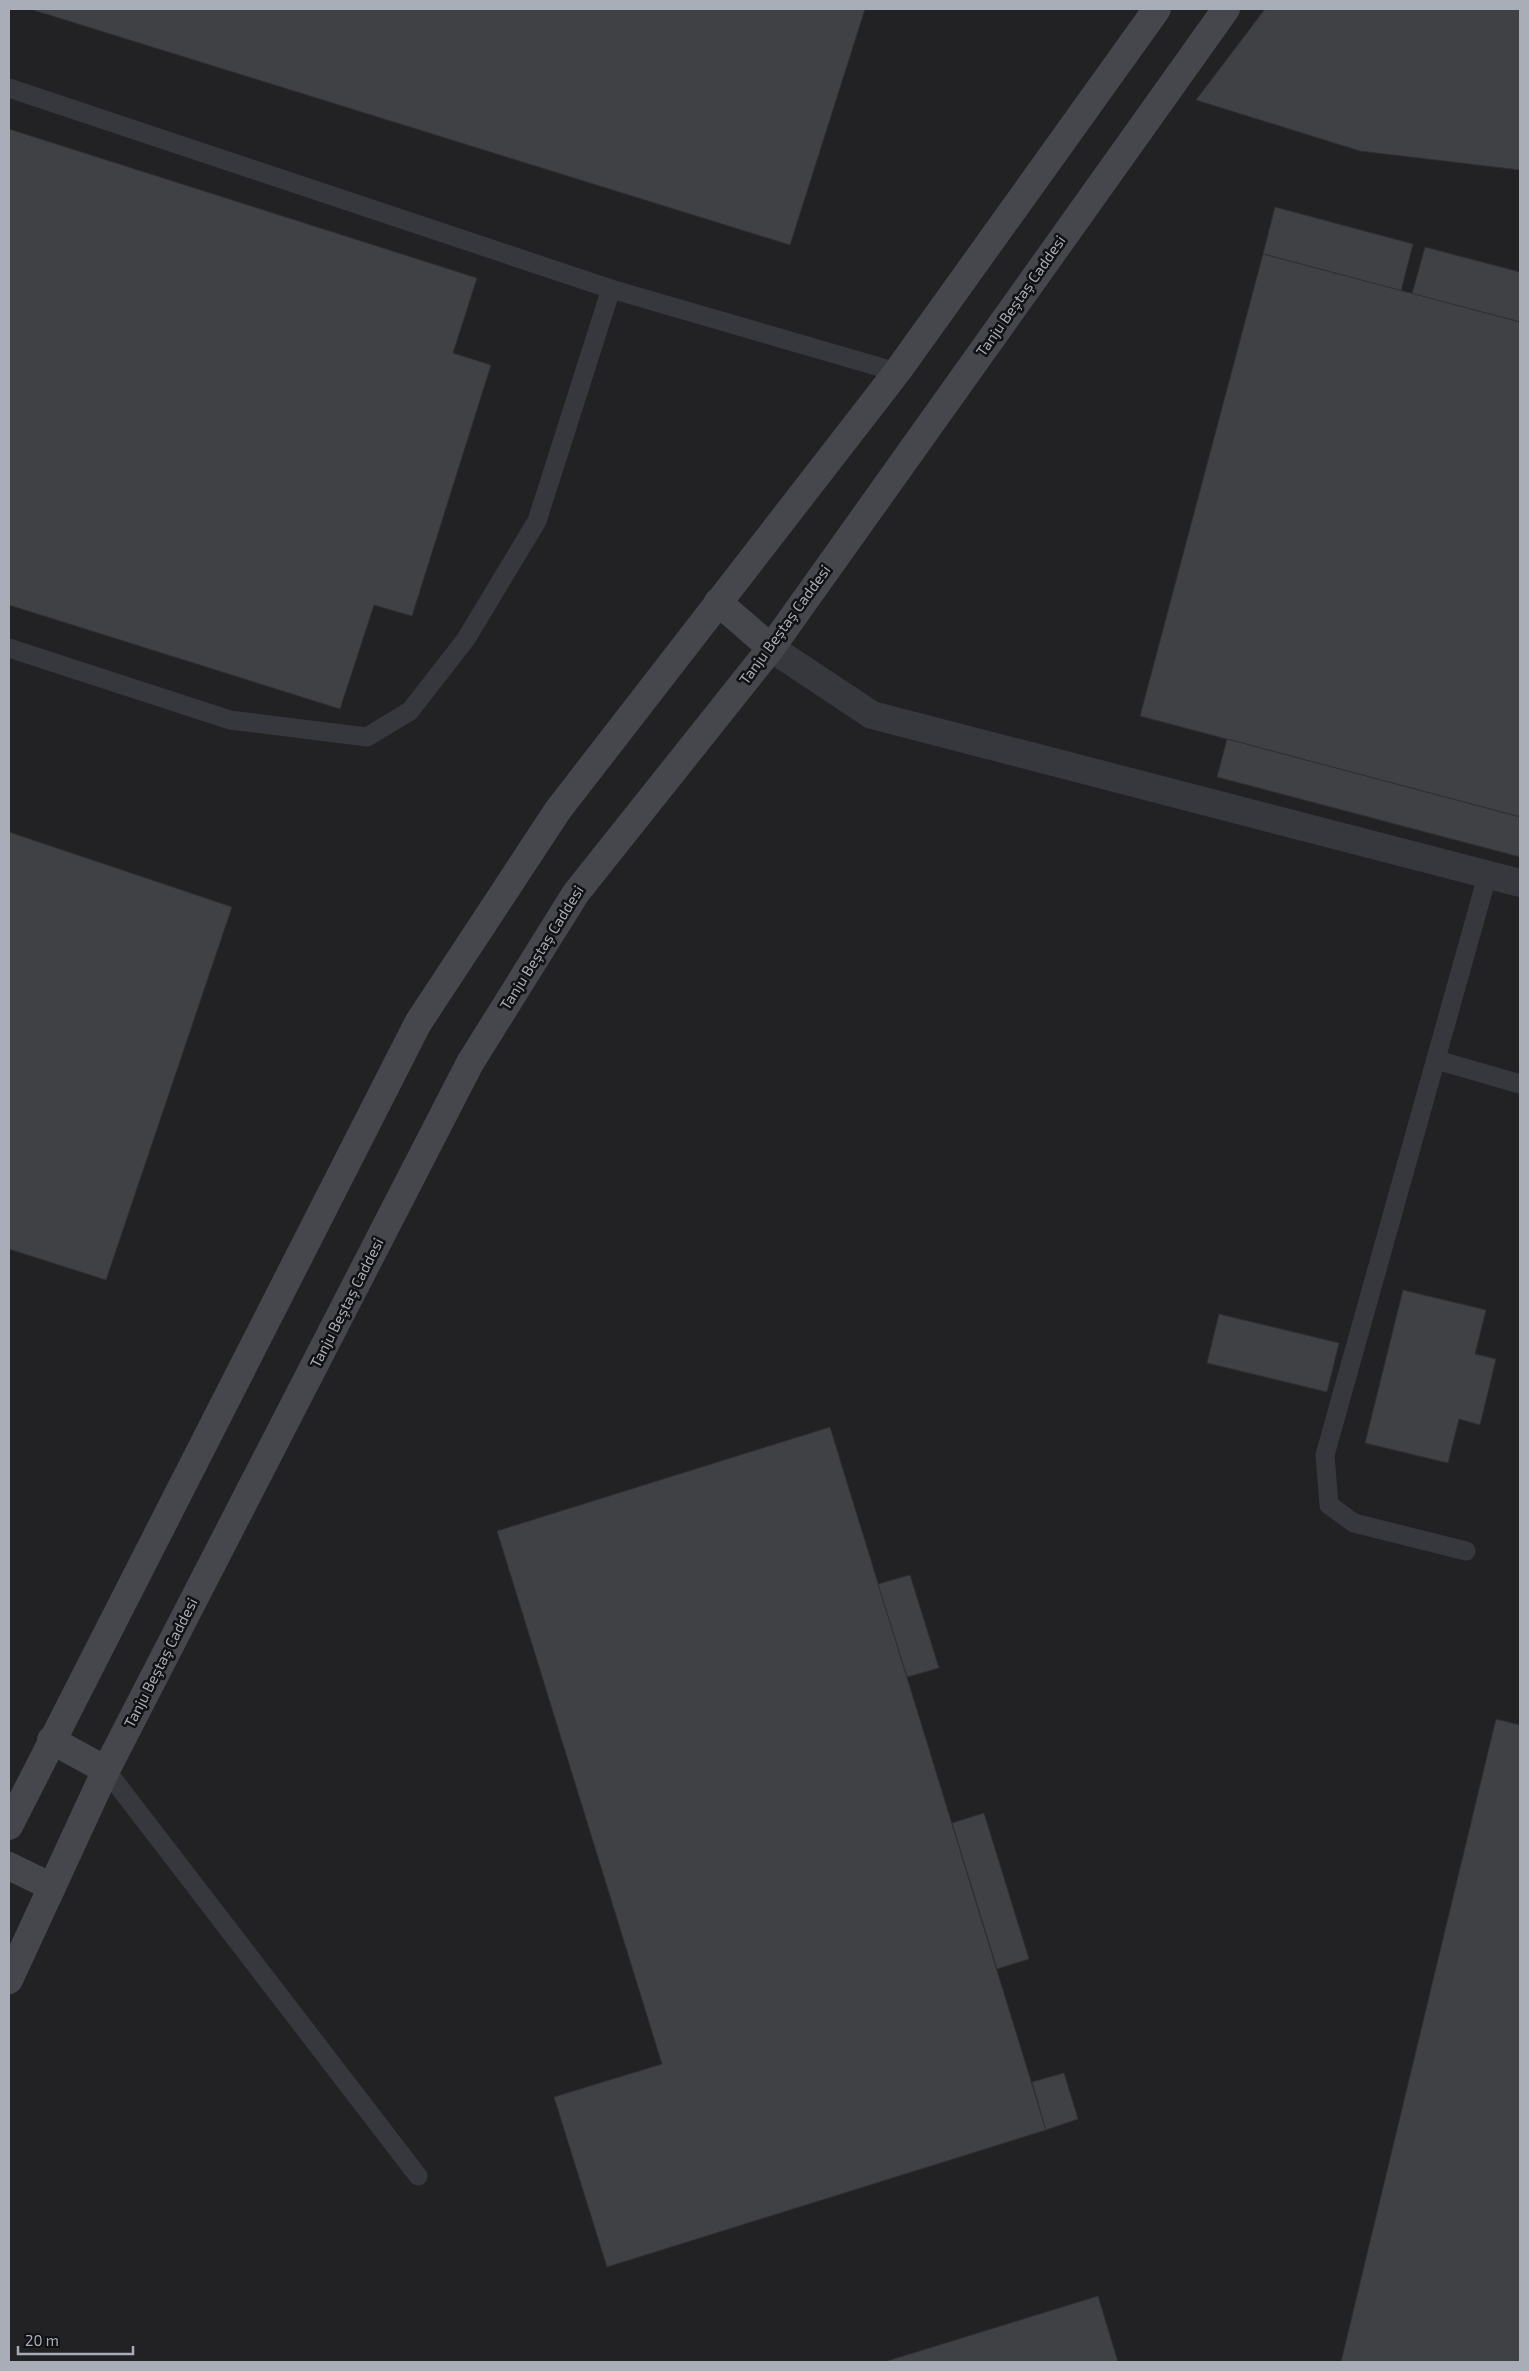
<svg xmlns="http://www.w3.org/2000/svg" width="1529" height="2371" viewBox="0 0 1529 2371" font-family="'Exo 2',sans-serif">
	<rect width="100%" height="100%" fill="#161618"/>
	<rect fill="#222225" x="9" y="9" width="1511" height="2353"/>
	<g fill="#404145" stroke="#303034">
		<path d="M30,9h835l-75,236z"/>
		<path d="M1265,9h255v161l-160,-19 -164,-51z"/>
		<path d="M9,129l468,149 -24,75 38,12 -79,251 -38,-11 -34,104 -331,-104z"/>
		<path d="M1275,207l138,37 -12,47 -138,-37z"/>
		<path d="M1425,247l95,25v50l-108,-28z"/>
		<path d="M1263,254l257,68v495l-380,-101z"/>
		<path d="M1227,739l293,78v40l-303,-80z"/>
		<path d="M9,832l223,75 -126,373 -97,-31z"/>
		<path d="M1403,1290l83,20 -11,44 21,5 -16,66 -21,-6 -11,44 -83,-20z"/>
		<path d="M1219,1314l120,29 -12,49 -120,-29z"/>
		<path d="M830,1427l216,703 -439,137 -53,-170 108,-33 -165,-533z"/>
		<path d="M910,1575l29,93 -32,9 -29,-93z"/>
		<path d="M1496,1719l24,6v637h-179z"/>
		<path d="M984,1813l45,146 -32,10 -45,-146z"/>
		<path d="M1064,2073l14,46 -32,11 -14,-48z"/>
		<path d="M1098,2296l20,66h-234z"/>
	</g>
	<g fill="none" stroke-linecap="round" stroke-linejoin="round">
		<g stroke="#37383d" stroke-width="19">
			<path d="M9,88l602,201 286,83"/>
			<path d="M9,648l221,72 137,17 43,-26 56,-72 71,-118 74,-232"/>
			<path d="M1437,1060l83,24"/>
			<path d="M1466,1551l-112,-28 -25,-18 -4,-50 163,-582"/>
			<path d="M106,1770l312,406"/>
		</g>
		<path stroke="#37383d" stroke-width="28" d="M771,648l101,67 648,168"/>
		<g stroke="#45474d" stroke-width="28">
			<path d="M718,602l53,46"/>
			<path d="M51,1740l55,30"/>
			<path d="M9,1826l409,-803 140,-213 339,-438 260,-363"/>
			<path d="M9,1866l43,21"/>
			<path d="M9,1980l97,-210 364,-707 106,-170 195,-245 455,-639"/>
		</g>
	</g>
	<g text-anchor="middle" stroke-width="5" stroke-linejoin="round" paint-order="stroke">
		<g font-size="15" fill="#a8adb8" stroke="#111113">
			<text transform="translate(1021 296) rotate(-55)" y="5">Tanju Beştaş Caddesi</text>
			<text transform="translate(785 625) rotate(-54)" y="5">Tanju Beştaş Caddesi</text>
			<text transform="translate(542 948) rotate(-58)" y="5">Tanju Beştaş Caddesi</text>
			<text transform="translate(347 1303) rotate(-63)" y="5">Tanju Beştaş Caddesi</text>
			<text transform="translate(161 1663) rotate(-63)" y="5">Tanju Beştaş Caddesi</text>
		</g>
	</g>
	<rect width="1529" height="2371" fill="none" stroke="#a8adb8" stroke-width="20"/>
	<path d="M18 2346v8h115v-8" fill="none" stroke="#a8adb8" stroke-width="2.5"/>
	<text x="25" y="2346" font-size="15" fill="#a8adb8" stroke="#111113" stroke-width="4" paint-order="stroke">20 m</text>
</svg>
